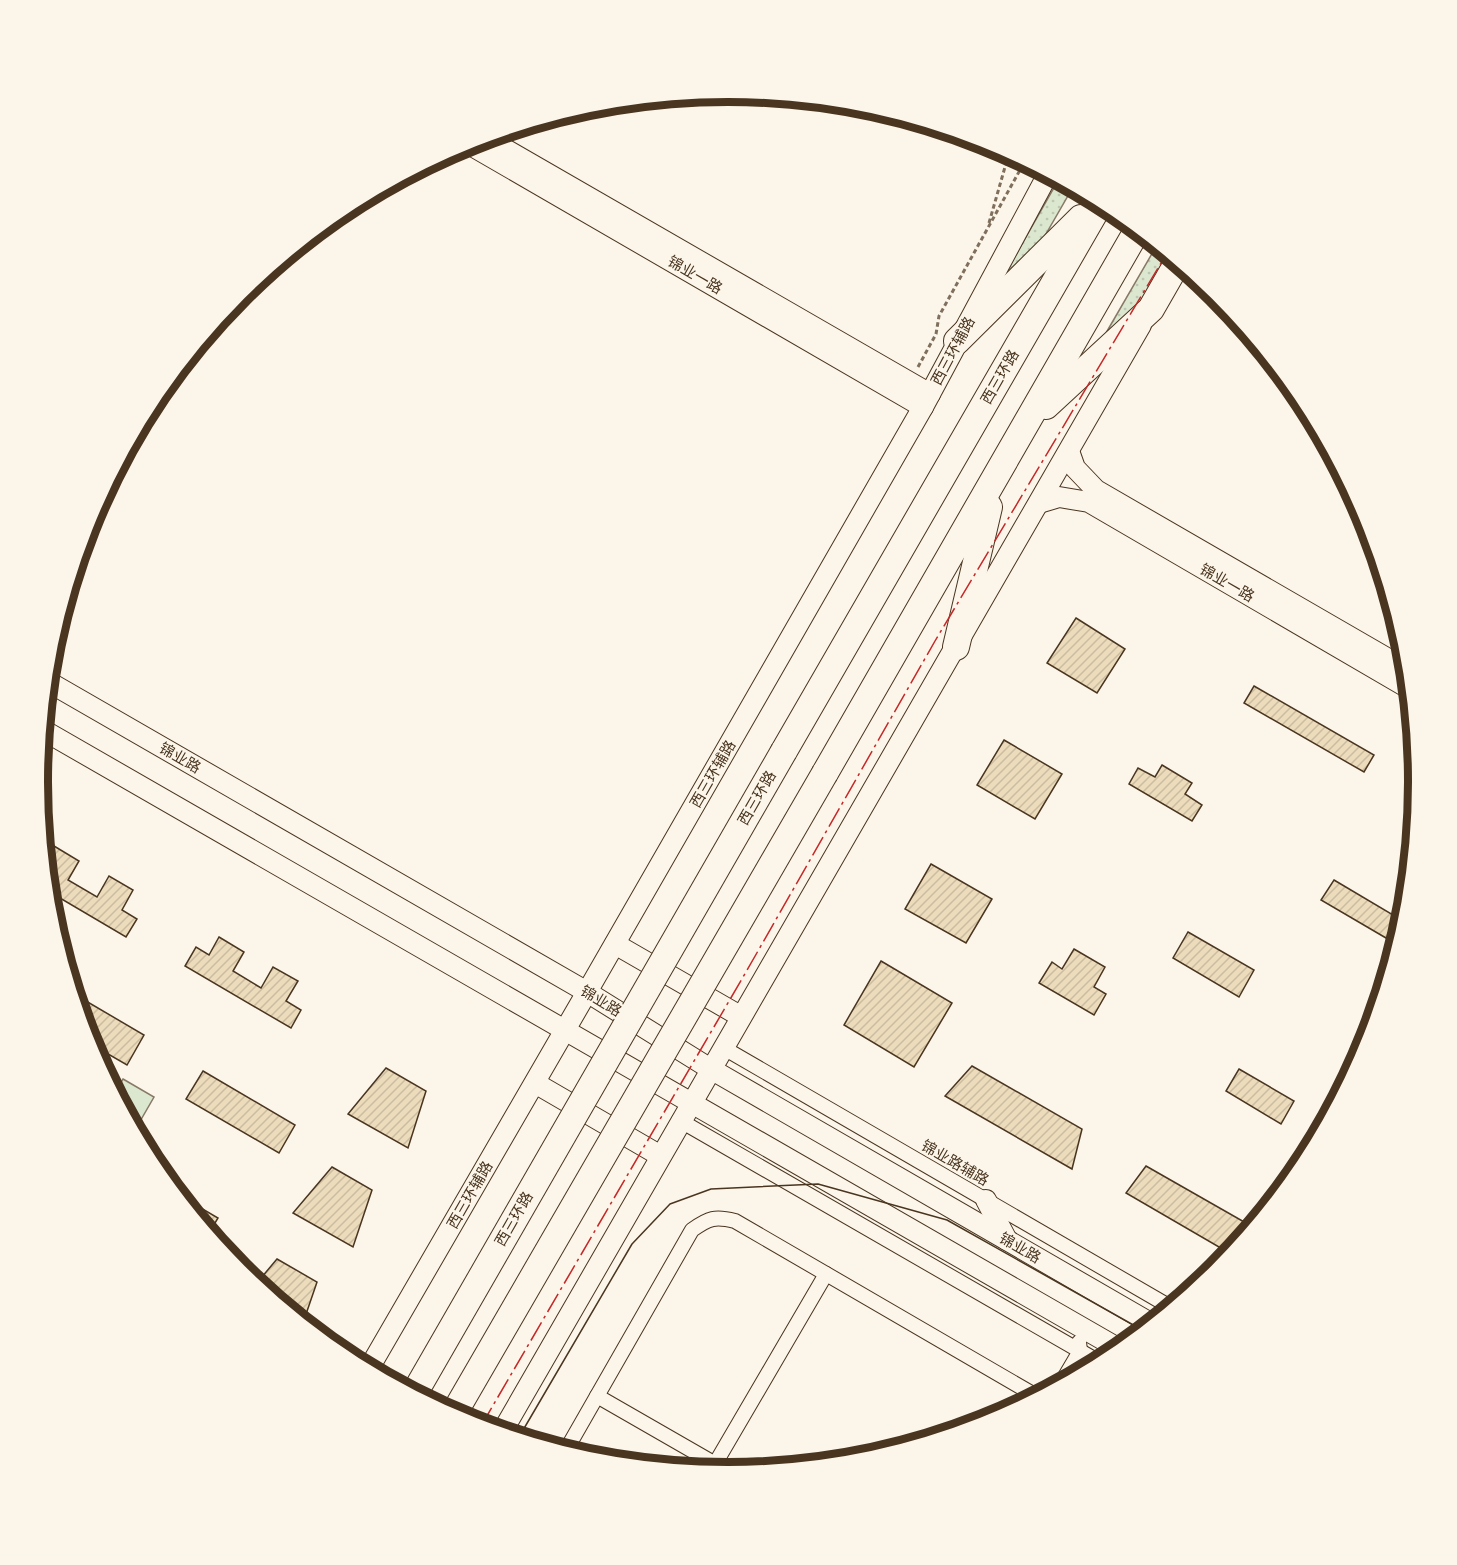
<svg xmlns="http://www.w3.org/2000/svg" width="1457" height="1565" viewBox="0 0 1457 1565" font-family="'Golos Text','Noto Sans SC',sans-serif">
	<defs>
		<pattern id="grass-dots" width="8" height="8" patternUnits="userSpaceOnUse" patternTransform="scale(1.5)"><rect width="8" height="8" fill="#dce7d0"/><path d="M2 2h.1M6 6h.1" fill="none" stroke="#bec7b2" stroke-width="1.8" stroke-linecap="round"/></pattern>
		<pattern id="building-hatch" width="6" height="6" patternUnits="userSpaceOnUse" patternTransform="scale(1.5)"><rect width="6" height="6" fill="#ecdcbc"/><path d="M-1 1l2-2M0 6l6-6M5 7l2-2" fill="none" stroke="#ccbda1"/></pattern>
	</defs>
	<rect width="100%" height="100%" fill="#fbf6e9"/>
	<g fill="url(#grass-dots)" stroke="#887966" stroke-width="1.5">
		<path d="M1059,179l14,8 -34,59 -32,32 -1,-6z"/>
		<path d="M1157,245l13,10 -25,43 -39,35z"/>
	</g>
	<path fill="#dce7d0" stroke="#887966" stroke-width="1.5" d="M123,1079l31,18 -19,33 -20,-37z"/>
	<g fill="url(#building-hatch)" stroke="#4a3520" stroke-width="1.5">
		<path d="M1076,618l49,31 -28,44 -50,-30z"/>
		<path d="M1254,686l120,69 -10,17 -120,-69z"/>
		<path d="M1004,740l58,34 -27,45 -58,-34z"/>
		<path d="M1162,765l30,18 -7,11 17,11 -10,16 -63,-37 9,-16 17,9z"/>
		<path d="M54,846l25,15 -11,19 29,17 12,-21 24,14 -11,20 15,9 -11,18 -78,-46 -3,-29z"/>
		<path d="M931,864l61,35 -26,44 -61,-34z"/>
		<path d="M1334,880l71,42 -7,23 -77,-45z"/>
		<path d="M1188,932l66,38 -15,27 -66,-39z"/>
		<path d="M219,937l25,15 -11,19 28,17 12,-21 25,14 -12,20 15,9 -10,18 -106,-62 11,-19 13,8z"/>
		<path d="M1074,949l31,18 -11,20 12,7 -12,21 -55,-32 13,-21 10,7z"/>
		<path d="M881,961l71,42 -38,64 -70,-42z"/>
		<path d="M74,994l70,41 -17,30 -38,-22z"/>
		<path d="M972,1066l110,63 -10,40 -127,-73z"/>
		<path d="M386,1068l40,23 -18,57 -60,-34z"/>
		<path d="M1239,1069l55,32 -13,23 -55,-33z"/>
		<path d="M203,1071l92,54 -16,28 -93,-54z"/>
		<path d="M1146,1166l107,61 -22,27 -105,-61z"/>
		<path d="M332,1167l40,23 -19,57 -60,-34z"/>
		<path d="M177,1194l41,24 -9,15z"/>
		<path d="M277,1259l40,23 -14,41 -47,-39z"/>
	</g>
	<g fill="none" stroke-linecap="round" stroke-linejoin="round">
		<g stroke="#4a3520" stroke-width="16">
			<g id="street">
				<path d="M722,1047l450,261"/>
				<path d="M679,1120l422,243"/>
				<path d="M1060,1385l20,-34 -1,-9"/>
				<path d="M597,1396l134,77"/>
				<path d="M565,1452l127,-222c17,-12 23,-14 43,-9l303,176"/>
				<path d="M715,1464l111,-190"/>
			</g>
		</g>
		<g stroke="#4a3520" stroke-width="22">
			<g id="secondary">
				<path d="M486,138l444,256"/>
				<path d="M467,143l456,264"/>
				<path d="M1069,451l6,17 21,22 313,181"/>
				<path d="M1039,503l20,-6 30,5 321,187"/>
				<path d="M47,681l540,311 122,76 443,256"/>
				<path d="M43,730l1078,620"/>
				<path d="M615,944l125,72"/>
				<path d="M535,1083l124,72"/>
				<path d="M986,1200l21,40"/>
				<path d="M368,1370l219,-378 336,-585 125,-233"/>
				<path d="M502,1432c210,-370 427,-737 639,-1107"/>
			</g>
		</g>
		<g stroke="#4a3520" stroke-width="28">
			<g id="highway">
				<path d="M957,341l124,-123"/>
				<path d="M1046,406l105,-97 27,-47"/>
				<path d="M956,647l33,-140"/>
				<path d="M784,751l317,-549"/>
				<path d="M825,773l313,-544"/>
			</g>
		</g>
		<g stroke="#7f6f5c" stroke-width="3" stroke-dasharray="4.5 3" stroke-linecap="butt">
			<path d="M989,223l20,-70"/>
			<path d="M918,367l18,-33 3,-18 86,-155"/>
		</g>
		<use href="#street" stroke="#fbf6e9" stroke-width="14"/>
		<use href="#secondary" stroke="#fbf6e9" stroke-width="20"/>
		<use href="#highway" stroke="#fbf6e9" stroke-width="26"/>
		<path stroke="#4a3520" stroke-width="1.5" d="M519,1437l113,-193 38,-40 41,-15 107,-5 129,36 197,111"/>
		<g stroke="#4a3520" stroke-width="28" stroke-linecap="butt">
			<g id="highway-bridge">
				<path d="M414,1394l370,-643"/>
				<path d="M453,1415l372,-642"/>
			</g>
		</g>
		<use href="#highway-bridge" stroke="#fbf6e9" stroke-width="26"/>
		<path stroke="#c62828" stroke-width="1.5" stroke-dasharray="21 4.5 3 4.5" stroke-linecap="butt" d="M481,1426l265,-454 189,-331 232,-388"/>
	</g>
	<g text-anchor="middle" stroke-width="4.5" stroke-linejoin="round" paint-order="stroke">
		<g font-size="15" fill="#4a3520" stroke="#fbf6e9">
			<text transform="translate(695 275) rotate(30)" y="5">锦业一路</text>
			<text transform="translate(953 351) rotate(-62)" y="5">西三环辅路</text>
			<text transform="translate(1000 377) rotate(-60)" y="5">西三环路</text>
			<text transform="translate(1227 583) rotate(30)" y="5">锦业一路</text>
			<text transform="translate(180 758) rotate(30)" y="5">锦业路</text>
			<text transform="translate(713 774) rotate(-60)" y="5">西三环辅路</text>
			<text transform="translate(757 798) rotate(-60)" y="5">西三环路</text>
			<text transform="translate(601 1001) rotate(31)" y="5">锦业路</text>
			<text transform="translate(955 1163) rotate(30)" y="5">锦业路辅路</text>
			<text transform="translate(470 1195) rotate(-60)" y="5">西三环辅路</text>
			<text transform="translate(514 1219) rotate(-60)" y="5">西三环路</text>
			<text transform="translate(1020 1248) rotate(30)" y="5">锦业路</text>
		</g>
	</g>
	<path d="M0 0H1457V1565H0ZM48 782a680 680 0 1 1 1360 0a680 680 0 1 1-1360 0Z" fill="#fbf6e9" fill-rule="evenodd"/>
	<path fill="none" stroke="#4a3520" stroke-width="8" d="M48 782a680 680 0 1 1 1360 0a680 680 0 1 1-1360 0Z"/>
</svg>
